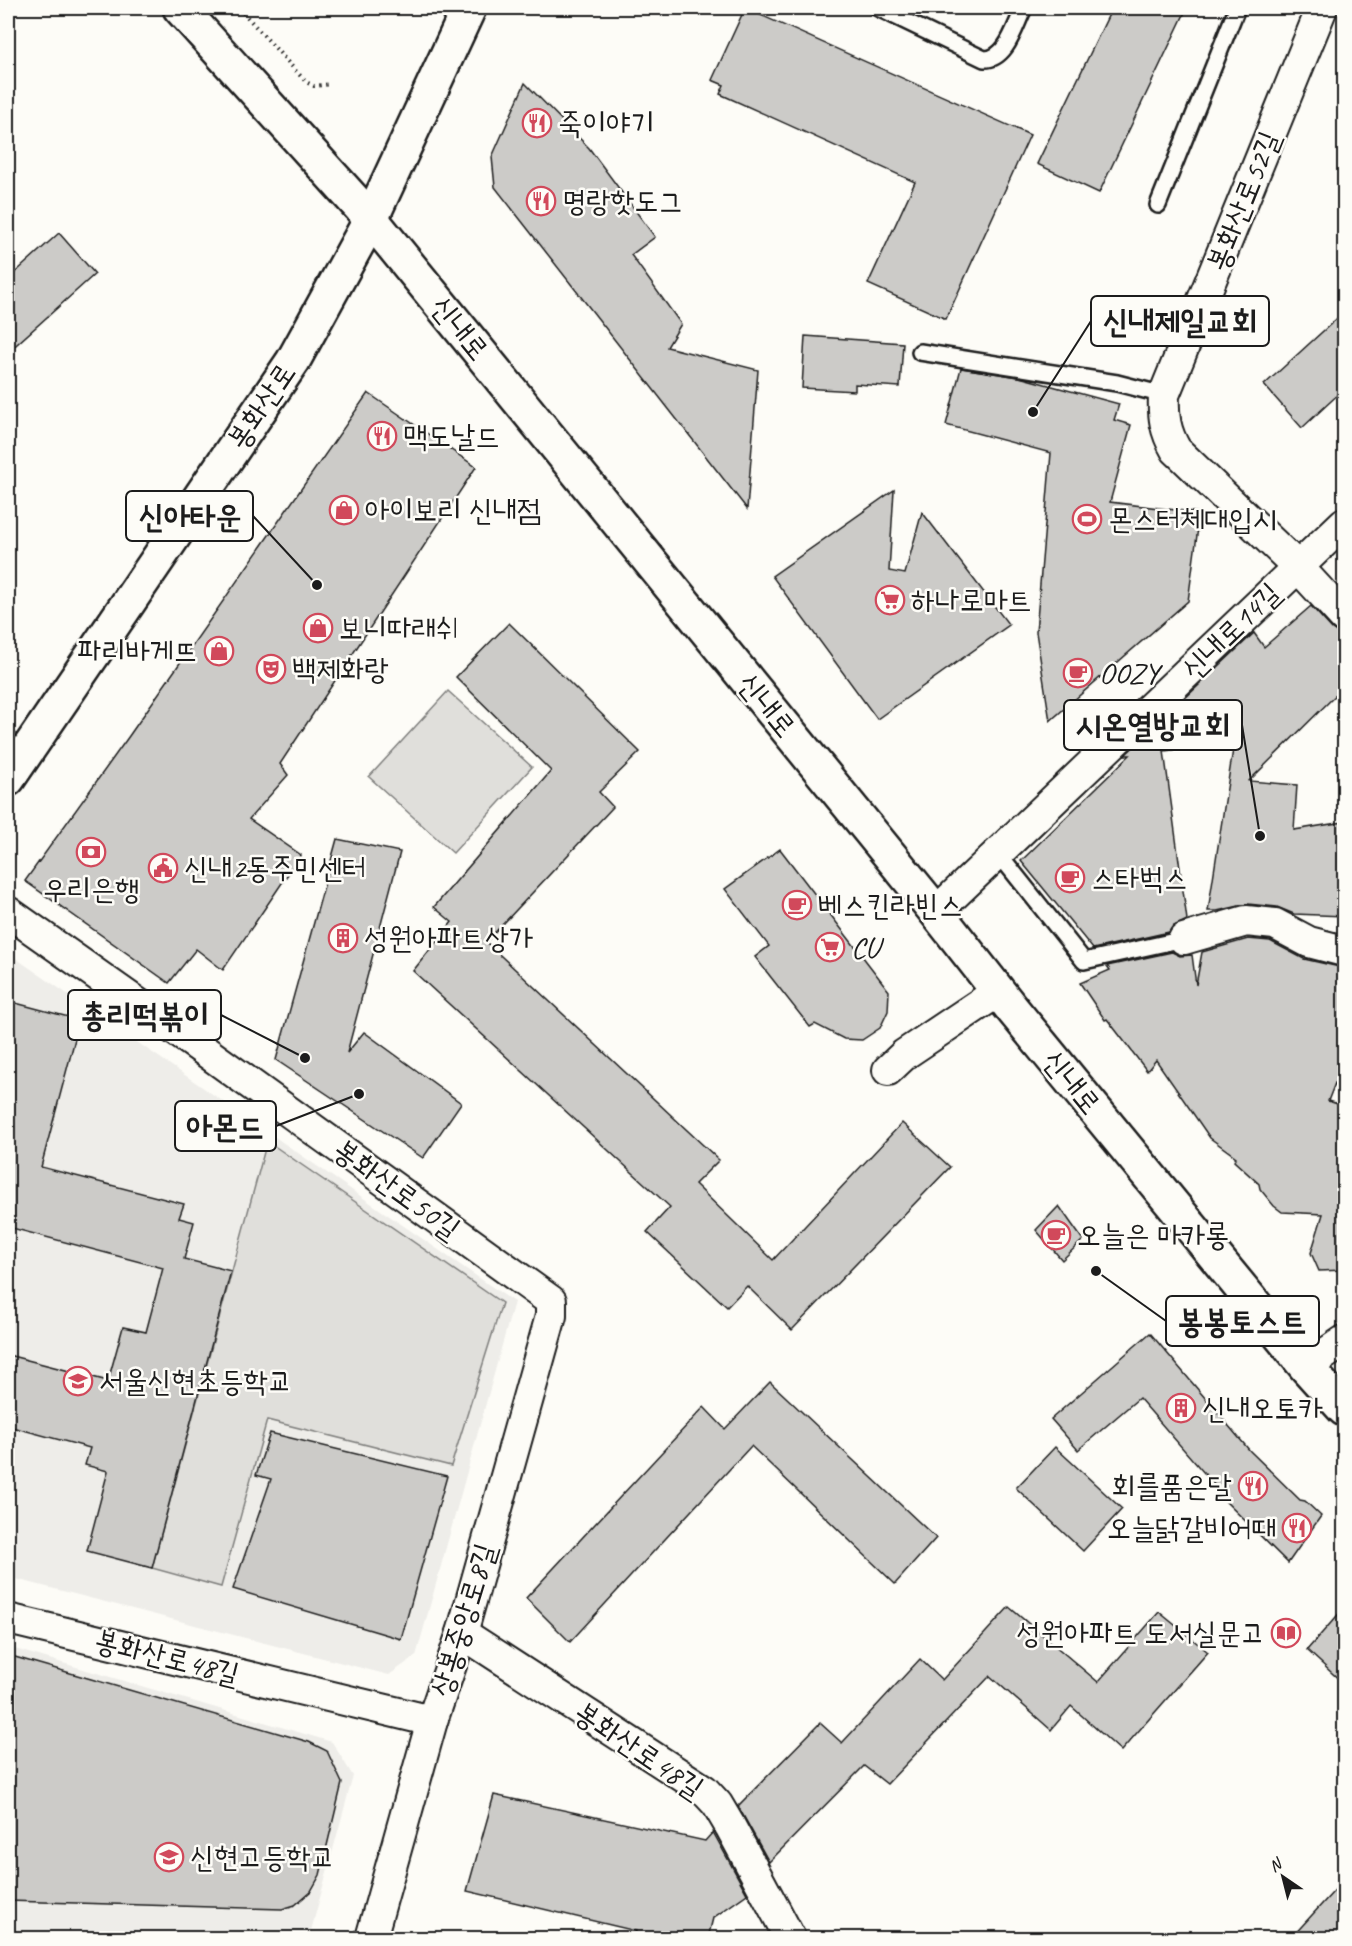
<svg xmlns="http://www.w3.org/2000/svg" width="1352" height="1946" viewBox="0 0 1352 1946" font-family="Caveat,'Poor Story',sans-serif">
	<rect width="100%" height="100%" fill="#fdfcf7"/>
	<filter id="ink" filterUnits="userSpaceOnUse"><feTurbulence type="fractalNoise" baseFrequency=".0167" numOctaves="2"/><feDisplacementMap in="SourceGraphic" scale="12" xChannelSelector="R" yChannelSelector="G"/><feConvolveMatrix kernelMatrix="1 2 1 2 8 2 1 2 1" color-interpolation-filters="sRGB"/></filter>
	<g filter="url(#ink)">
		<g fill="#eeede9">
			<path d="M8,953l506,349 -98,354 -27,19 -381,-98z"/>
			<path d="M8,1647l324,95 21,34 -44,162h-301z"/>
		</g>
		<g fill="#e0dfdb" stroke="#7e7e7c" stroke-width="1.5">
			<path d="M448,691l84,76 -79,86 -84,-76z"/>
			<path d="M267,1141l235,162 -51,163 -184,-46 -46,167 -69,-19z"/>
		</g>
		<g fill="#cccbc8" stroke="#1c1c1c" stroke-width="1.5">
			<path d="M745,8l285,127 -84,184 -78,-35 47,-102 -195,-88 4,-9 -12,-5z"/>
			<path d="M1112,8h75l-88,185 -62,-29z"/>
			<path d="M525,83l64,65 66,89 -24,18 50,69 -14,23 91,23 -11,139 -252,-322 -3,-30z"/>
			<path d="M59,233l36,41 -87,78v-73z"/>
			<path d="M1344,312v77l-42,39 -38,-43z"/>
			<path d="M805,336l98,7 -3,44 -45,-3v7l-53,-3z"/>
			<path d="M961,368l58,9 100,27 -5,16 17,5 -21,77 90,11 -12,88 -138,120 -14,-89 15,-179 -105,-28z"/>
			<path d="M368,393l108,74 -196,297 8,11 -39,44 52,36 -78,115 -27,-21 -27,34 -144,-102 104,-145z"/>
			<path d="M894,490l-5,81 16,3 17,-62 87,113 -132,94 -105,-143z"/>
			<path d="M1311,606l21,23 6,4 6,1v53l-95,94 48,4 -3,45 50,-8v94l-50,-2 -17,-7 -29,-3 -31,7h-9l26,-168 -70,8 23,169 -15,7 -3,5 -76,17 -72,-88 109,-106h-5l129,-122 10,14z"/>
			<path d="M509,623l131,129 -41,40 14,15 -127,135 233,218 -24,24 78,76 129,-137 48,44 -158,163 -45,-44 -20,21 -80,-75 23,-25 -257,-236 39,-49 -18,-15 117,-136 -95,-94z"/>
			<path d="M337,839l63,13 -53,201 17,-21 97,71 -38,55 -147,-98z"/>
			<path d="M780,849l109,142 -1,20 -8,17 -18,12 -18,-1 -29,-15 -5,3 -55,-70 14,-11 -44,-57z"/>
			<path d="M1248,939l22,2 34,18 40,9v92l-16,41 16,5v164l-25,1 -8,-18 12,-39 -41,-2 -8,-6 -14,-17 -1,-5 -25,-23 2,-4 -26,-19 -54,-78 -9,11 -40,-52 -2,1 -25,-37 30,-13 -3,-4 65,-14 8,4 12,-1 4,30 6,-33z"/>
			<path d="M8,1001l72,19 -39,147 143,37 -5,14 15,4 -10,37 47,12 -79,297 -65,-17 21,-80 -23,-6 5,-17 -82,-22v-71l100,26 15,-54 23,5 17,-64 -155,-41z"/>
			<path d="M1059,1206l24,34 -21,20 -26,-30z"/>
			<path d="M1150,1333l100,118 50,49 5,1 16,15 -33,47 -73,-72 3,-2 -79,-91 -61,52 -27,-31z"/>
			<path d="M770,1382l166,156 -41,46 -144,-138 -181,196 -44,-44 178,-191 21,22z"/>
			<path d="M270,1433l177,43 -46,163 -168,-50 38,-110 -15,-4z"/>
			<path d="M1055,1447l67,62 -39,42 -67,-63z"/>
			<path d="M1009,1607l89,75 61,-70 49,40 -87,99 -50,-45 -20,24 -61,-54 -103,108 -23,-18 -95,96 -31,-56 82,-83 22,20 78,-84 22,21z"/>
			<path d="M1344,1608v76l-37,-34z"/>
			<path d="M8,1655l301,87 18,9 15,32 -22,92 -9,16 -16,14 -13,4 -274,-8z"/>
			<path d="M494,1795l211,46 8,-9 34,62 -34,24 -5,20h-74l2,-7 -169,-40z"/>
			<path d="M1344,1880v58h-53z"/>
		</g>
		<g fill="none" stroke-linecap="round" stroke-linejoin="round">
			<g stroke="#1c1c1c" stroke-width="20">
				<g id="service">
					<path d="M878,8l106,51c23,1 31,-34 40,-51"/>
					<path d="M1158,205l79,-197"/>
					<path d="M920,352l197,31 47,12"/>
					<path d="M998,853l86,108 100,-22"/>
				</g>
			</g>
			<g stroke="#1c1c1c" stroke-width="34">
				<g id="minor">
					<path d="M1322,8l-158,387c-1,21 1,36 12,55l122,117 46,50"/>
					<path d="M8,912l190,134 353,255v15l-89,317 -30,88 -61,217"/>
					<path d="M936,912l408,-389"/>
					<path d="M1184,939l62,-18 29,3 34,18 35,9"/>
					<path d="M888,1070l17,-16 94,-63"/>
					<path d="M1306,1367l38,-26"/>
					<path d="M8,1619l424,102"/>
					<path d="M462,1633l242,157 13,14 13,22 60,112"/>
				</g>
			</g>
			<g stroke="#1c1c1c" stroke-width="38">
				<g id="secondary">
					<path d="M180,8l191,211 565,693 77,98 293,357 38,42"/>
					<path d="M8,779l285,-418 78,-142 98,-211"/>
				</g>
			</g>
			<path stroke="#1c1c1c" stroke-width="4" stroke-dasharray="1.5 4.5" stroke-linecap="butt" d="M239,8l67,74 8,4 17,-2"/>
			<use href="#service" stroke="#fdfcf7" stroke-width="15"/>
			<use href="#minor" stroke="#fdfcf7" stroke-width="30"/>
			<use href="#secondary" stroke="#fdfcf7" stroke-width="33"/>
		</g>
	</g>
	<defs>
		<g id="restaurant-ring" transform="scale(1.5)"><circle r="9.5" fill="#fdfcf7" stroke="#d1495b" stroke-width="1.5"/><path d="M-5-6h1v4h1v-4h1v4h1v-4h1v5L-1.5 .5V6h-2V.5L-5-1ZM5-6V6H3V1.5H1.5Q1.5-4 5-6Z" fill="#d1495b"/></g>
		<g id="shop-ring" transform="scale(1.5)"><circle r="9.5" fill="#fdfcf7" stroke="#d1495b" stroke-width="1.5"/><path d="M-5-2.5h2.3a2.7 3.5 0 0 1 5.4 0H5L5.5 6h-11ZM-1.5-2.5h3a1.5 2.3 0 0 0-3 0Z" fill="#d1495b"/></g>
		<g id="stadium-ring" transform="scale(1.5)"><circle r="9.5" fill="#fdfcf7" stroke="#d1495b" stroke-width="1.5"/><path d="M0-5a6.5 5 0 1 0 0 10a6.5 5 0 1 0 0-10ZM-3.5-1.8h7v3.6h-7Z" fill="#d1495b"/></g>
		<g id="supermarket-ring" transform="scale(1.5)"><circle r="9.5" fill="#fdfcf7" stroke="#d1495b" stroke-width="1.5"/><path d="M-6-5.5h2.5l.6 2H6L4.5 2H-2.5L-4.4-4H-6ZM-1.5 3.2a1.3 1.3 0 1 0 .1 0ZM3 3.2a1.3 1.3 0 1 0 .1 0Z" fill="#d1495b"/></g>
		<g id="theatre-ring" transform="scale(1.5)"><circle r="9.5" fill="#fdfcf7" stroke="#d1495b" stroke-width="1.5"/><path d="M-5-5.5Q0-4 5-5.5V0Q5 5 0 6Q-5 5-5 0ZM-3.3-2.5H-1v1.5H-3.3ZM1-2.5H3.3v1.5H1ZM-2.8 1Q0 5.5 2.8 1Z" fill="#d1495b"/></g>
		<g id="cafe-ring" transform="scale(1.5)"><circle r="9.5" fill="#fdfcf7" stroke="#d1495b" stroke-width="1.5"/><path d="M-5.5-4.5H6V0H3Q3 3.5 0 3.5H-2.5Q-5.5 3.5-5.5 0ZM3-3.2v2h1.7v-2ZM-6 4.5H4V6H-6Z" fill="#d1495b"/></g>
		<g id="bank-ring" transform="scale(1.5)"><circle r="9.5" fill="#fdfcf7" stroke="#d1495b" stroke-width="1.5"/><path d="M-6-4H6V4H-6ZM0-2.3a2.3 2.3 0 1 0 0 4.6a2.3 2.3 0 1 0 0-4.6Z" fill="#d1495b"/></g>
		<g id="civic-ring" transform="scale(1.5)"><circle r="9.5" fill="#fdfcf7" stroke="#d1495b" stroke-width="1.5"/><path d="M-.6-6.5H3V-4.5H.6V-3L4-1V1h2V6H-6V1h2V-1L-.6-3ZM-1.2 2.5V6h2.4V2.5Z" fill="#d1495b"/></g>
		<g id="building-ring" transform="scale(1.5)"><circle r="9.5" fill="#fdfcf7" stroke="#d1495b" stroke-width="1.5"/><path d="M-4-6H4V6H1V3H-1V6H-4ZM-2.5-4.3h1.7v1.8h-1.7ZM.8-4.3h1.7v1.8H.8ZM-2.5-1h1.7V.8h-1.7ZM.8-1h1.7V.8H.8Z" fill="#d1495b"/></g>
		<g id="school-ring" transform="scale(1.5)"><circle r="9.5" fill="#fdfcf7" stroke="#d1495b" stroke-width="1.5"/><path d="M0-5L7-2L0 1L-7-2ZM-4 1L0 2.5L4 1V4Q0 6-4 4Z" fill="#d1495b"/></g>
		<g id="library-ring" transform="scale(1.5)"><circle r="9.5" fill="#fdfcf7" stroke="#d1495b" stroke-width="1.5"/><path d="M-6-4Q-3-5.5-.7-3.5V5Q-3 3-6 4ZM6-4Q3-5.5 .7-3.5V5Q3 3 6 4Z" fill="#d1495b"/></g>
	</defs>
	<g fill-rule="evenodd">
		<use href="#restaurant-ring" x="537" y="123"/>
		<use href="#restaurant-ring" x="541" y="201"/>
		<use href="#restaurant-ring" x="382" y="436"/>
		<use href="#shop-ring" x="344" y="510"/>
		<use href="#stadium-ring" x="1087" y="519"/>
		<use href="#supermarket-ring" x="890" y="600"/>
		<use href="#shop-ring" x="318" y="628"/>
		<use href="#shop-ring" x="219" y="651"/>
		<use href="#theatre-ring" x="271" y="669"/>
		<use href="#cafe-ring" x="1078" y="673"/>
		<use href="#bank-ring" x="91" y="852"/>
		<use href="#civic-ring" x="163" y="868"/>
		<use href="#cafe-ring" x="1070" y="878"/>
		<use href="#cafe-ring" x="797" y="905"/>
		<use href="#building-ring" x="343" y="938"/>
		<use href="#supermarket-ring" x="830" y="947"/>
		<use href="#cafe-ring" x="1056" y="1235"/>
		<use href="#school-ring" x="78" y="1381"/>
		<use href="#building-ring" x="1181" y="1408"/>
		<use href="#restaurant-ring" x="1253" y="1486"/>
		<use href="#restaurant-ring" x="1297" y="1528"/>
		<use href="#library-ring" x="1286" y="1633"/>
		<use href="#school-ring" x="169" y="1857"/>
	</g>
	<g text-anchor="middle" stroke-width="5" stroke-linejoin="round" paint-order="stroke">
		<g font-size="30" fill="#1c1c1c" stroke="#fdfcf7" text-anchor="start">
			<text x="558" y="133">죽이야기</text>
			<text x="562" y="211">명랑핫도그</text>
			<text x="403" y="446">맥도날드</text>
			<text x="365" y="520">아이보리 신내점</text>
			<text x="1108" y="529">몬스터체대입시</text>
			<text x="911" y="610">하나로마트</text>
			<text x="339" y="638">보니따래쉬</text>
			<text x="198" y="661" text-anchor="end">파리바게뜨</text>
			<text x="292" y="679">백제화랑</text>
			<text x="1099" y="683">OOZY</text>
			<text x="184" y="878">신내2동주민센터</text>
			<text x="1091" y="888">스타벅스</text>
			<text x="91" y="899" text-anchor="middle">우리은행</text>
			<text x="818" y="915">베스킨라빈스</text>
			<text x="364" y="948">성원아파트상가</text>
			<text x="851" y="957">CU</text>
			<text x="1077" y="1245">오늘은 마카롱</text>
			<text x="99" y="1391">서울신현초등학교</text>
			<text x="1202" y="1418">신내오토카</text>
			<text x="1232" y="1496" text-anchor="end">회를품은달</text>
			<text x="1276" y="1538" text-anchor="end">오늘닭갈비어때</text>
			<text x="1265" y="1643" text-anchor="end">성원아파트 도서실문고</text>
			<text x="190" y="1867">신현고등학교</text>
		</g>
		<g font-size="30" fill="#1c1c1c" stroke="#fdfcf7">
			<text transform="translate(1243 201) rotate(-68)" y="10">봉화산로52길</text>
			<text transform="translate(460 328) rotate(51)" y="10">신내로</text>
			<text transform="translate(261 406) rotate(-56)" y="10">봉화산로</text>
			<text transform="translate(1231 631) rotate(-44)" y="10">신내로14길</text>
			<text transform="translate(767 705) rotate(51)" y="10">신내로</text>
			<text transform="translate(1072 1082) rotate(51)" y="10">신내로</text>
			<text transform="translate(397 1189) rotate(36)" y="10">봉화산로50길</text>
			<text transform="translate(463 1620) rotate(-73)" y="10">상봉중앙로8길</text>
			<text transform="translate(167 1657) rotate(14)" y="10">봉화산로48길</text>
			<text transform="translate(639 1750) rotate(34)" y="10">봉화산로48길</text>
		</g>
	</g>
	<path fill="none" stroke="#1c1c1c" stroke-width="2" d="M1033 412L1091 321M317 585L253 516M1260 836L1242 725M305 1058L221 1015M359 1094L276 1126M1096 1271L1166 1321"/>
	<g fill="#1c1c1c" stroke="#fdfcf7" stroke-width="2">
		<circle cx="1033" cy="412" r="6"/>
		<circle cx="317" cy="585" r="6"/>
		<circle cx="1260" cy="836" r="6"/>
		<circle cx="305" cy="1058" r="6"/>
		<circle cx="359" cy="1094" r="6"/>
		<circle cx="1096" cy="1271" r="6"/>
	</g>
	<g fill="#fdfcf7" stroke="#1c1c1c" stroke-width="2">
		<rect x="1091" y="296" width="178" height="50" rx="6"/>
		<rect x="126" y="491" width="127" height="50" rx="6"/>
		<rect x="1064" y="700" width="178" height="50" rx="6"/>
		<rect x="68" y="990" width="153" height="50" rx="6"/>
		<rect x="175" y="1101" width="101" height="50" rx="6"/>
		<rect x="1166" y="1296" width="153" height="50" rx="6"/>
	</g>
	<g font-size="32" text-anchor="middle" font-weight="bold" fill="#1c1c1c">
		<text x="1180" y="332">신내제일교회</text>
		<text x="190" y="527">신아타운</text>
		<text x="1153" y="736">시온열방교회</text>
		<text x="145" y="1026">총리떡볶이</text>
		<text x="225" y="1137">아몬드</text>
		<text x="1242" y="1332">봉봉토스트</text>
	</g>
	<rect width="1352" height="1946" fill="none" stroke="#fdfcf7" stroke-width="30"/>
	<rect x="15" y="15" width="1322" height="1916" fill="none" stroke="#1c1c1c" stroke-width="2" filter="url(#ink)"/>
	<g transform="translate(1283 1877) rotate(325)" stroke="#fdfcf7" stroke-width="4.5" paint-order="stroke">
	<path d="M0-4.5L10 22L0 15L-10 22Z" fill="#1c1c1c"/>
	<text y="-9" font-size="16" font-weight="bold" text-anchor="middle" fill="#1c1c1c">N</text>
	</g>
</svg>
